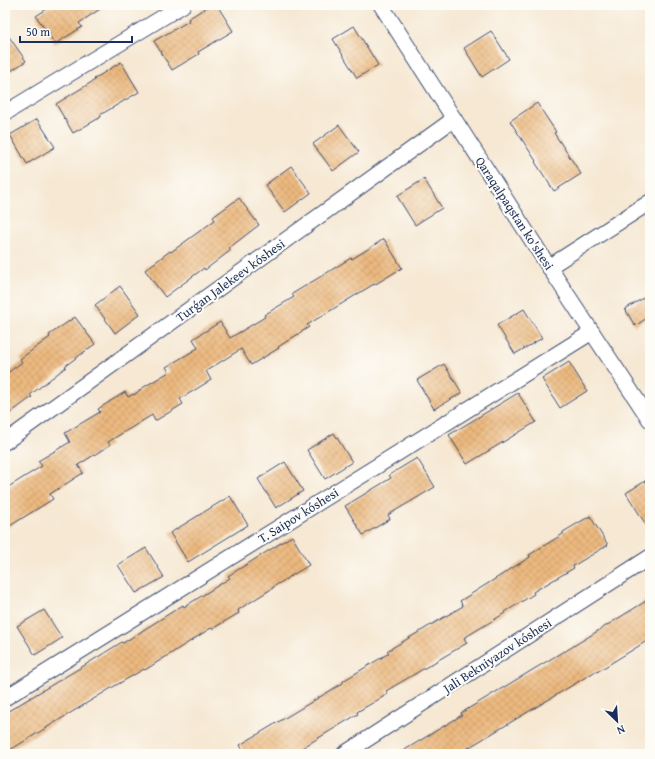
<svg xmlns="http://www.w3.org/2000/svg" width="655" height="759" viewBox="0 0 655 759" font-family="'Gentium Book Plus',serif">
	<defs>
		<pattern id="building-cross-hatch" width="8" height="8" patternUnits="userSpaceOnUse"><rect width="8" height="8" fill="#ecb97f"/><path d="M0 0l8 8M0 8l8-8" fill="none" stroke="#ca9f70"/></pattern>
	</defs>
	<rect width="100%" height="100%" fill="#fdfcf7"/>
	<filter id="ink" filterUnits="userSpaceOnUse"><feTurbulence type="fractalNoise" baseFrequency=".025" numOctaves="2"/><feDisplacementMap in="SourceGraphic" scale="8" xChannelSelector="R" yChannelSelector="G"/><feConvolveMatrix kernelMatrix="1 2 1 2 8 2 1 2 1" color-interpolation-filters="sRGB"/></filter>
	<filter id="wash" filterUnits="userSpaceOnUse"><feTurbulence type="fractalNoise" baseFrequency=".012" numOctaves="4" result="noise"/><feDisplacementMap in="SourceGraphic" scale="16" xChannelSelector="R" yChannelSelector="G"/><feGaussianBlur stdDeviation="0.9" result="paint"/><feColorMatrix in="noise" values="0 0 0 0 0 0 0 0 0 0 0 0 0 0 0 0 0 1.4 0 .05"/><feComposite in="paint" operator="in"/></filter>
	<g filter="url(#wash)">
		<rect width="100%" height="100%" fill="#f6e8d3"/>
		<g id="blocks">
			<g fill="url(#building-cross-hatch)">
				<path d="M53,5h53l-27,18 3,4 -27,17 -19,-28z"/>
				<path d="M210,5h7l16,26 -35,21 1,2 -27,16 -18,-29 35,-20 -1,-2z"/>
				<path d="M354,26l24,39 -21,13 -24,-39z"/>
				<path d="M5,31l21,30 -21,14z"/>
				<path d="M491,31l18,28 -27,18 -18,-29z"/>
				<path d="M121,62l18,30 -39,23 1,2 -28,16 -17,-29 39,-24 -1,-1z"/>
				<path d="M537,103l19,29 -2,1 27,41 -27,17 -19,-29 1,-1 -26,-40z"/>
				<path d="M37,119l18,28 -28,17 -17,-29z"/>
				<path d="M339,125l20,27 -26,19 -20,-27z"/>
				<path d="M291,166l20,27 -26,19 -20,-27z"/>
				<path d="M424,179l18,29 -27,17 -18,-29z"/>
				<path d="M239,198l20,27 -30,23 2,2 -26,20 -1,-2 -39,29 -20,-27 25,-19 1,1 44,-32 -2,-3z"/>
				<path d="M384,239l18,29 -28,17v-1l-67,41 2,2 -31,20 1,1 -28,17 -10,-16 -35,22 5,9 -31,19 3,5 -28,17 -3,-6 -44,27 2,3 -32,20 5,8 -33,21 3,5 -48,30v-40l37,-23 -4,-5 32,-19 -5,-9 35,-21 -2,-3 27,-17 3,5 5,-3 1,1 10,-8 25,-15 -3,-5 32,-19 -5,-9 27,-17 10,16 35,-21 -1,-2 30,-18 -2,-3 59,-36 1,1z"/>
				<path d="M120,286l20,28 -25,19 -20,-28z"/>
				<path d="M650,294v22l-15,10 -10,-17z"/>
				<path d="M524,309l18,29 -27,16 -18,-29z"/>
				<path d="M75,317l20,27 -30,22 1,1 -36,28 2,2 -27,20v-42l17,-13 -2,-3 30,-22 -1,-2z"/>
				<path d="M569,362l18,29 -27,17 -18,-29z"/>
				<path d="M444,364l18,29 -28,16 -17,-29z"/>
				<path d="M518,393l18,29 -69,42 -18,-29z"/>
				<path d="M334,433l18,29 -27,17 -18,-29z"/>
				<path d="M417,458l18,29 -47,28 2,4 -27,16 -18,-29 46,-28 -2,-3z"/>
				<path d="M285,462l18,29 -27,17 -18,-29z"/>
				<path d="M650,478v53l-24,-38z"/>
				<path d="M230,496l18,29 -60,37 -18,-29z"/>
				<path d="M590,516l18,29 -35,21 1,2 -41,24 1,2 -29,18v1l-41,25 3,5 -81,48 2,3 -31,18 1,2 -66,40h-47l-5,-9 103,-62v-2l46,-28 -2,-2 76,-45 -3,-5 70,-44 -1,-2 34,-21v-2z"/>
				<path d="M292,536l17,29 -36,22v1l-35,22 1,3 -27,16 -1,-1 -66,42 -1,-1 -31,18 -108,66v-40l80,-48 37,-23 1,1 60,-38 1,2 46,-29 -2,-2z"/>
				<path d="M146,548l18,29 -28,16 -18,-28z"/>
				<path d="M646,601l4,7v31l-53,33 -1,-1 -128,77 4,6h-74l64,-39 -1,-2 103,-62v1z"/>
				<path d="M44,610l18,28 -27,17 -18,-29z"/>
			</g>
		</g>
	</g>
	<g filter="url(#ink)">
		<use href="#blocks" fill-opacity="0" stroke="#3c4b70" stroke-width="1"/>
		<g fill="none" stroke-linecap="round" stroke-linejoin="round">
			<g stroke="#3c4b70" stroke-width="17">
				<g id="minor">
					<path d="M381,5l168,262 101,153"/>
					<path d="M5,113l178,-108"/>
					<path d="M549,267l101,-65"/>
					<path d="M5,442l449,-323"/>
					<path d="M5,698l587,-366"/>
					<path d="M344,754l306,-197"/>
				</g>
			</g>
			<use href="#minor" stroke="#fff" stroke-width="15"/>
		</g>
	</g>
	<g text-anchor="middle" stroke-width="4" stroke-linejoin="round" paint-order="stroke">
		<g font-size="13" fill="#1b2f5e" stroke="#fdfcf7">
			<text transform="translate(515 213) rotate(57)" y="5">Qaraqalpaqstan ko'shesi</text>
			<text transform="translate(230 280) rotate(-36)" y="5">Turǵan Jalekeev kóshesi</text>
			<text transform="translate(298 515) rotate(-32)" y="5">T. Saipov kóshesi</text>
			<text transform="translate(497 655) rotate(-33)" y="5">Jali Bekniyazov kóshesi</text>
		</g>
	</g>
	<rect width="655" height="759" fill="none" stroke="#fdfcf7" stroke-width="20"/>
	<g transform="translate(617 721) rotate(155)" stroke="#fdfcf7" stroke-width="3" paint-order="stroke">
	<path d="M0-3L7 15L0 10L-7 15Z" fill="#1b2f5e"/>
	<text y="-6" font-size="11" font-weight="bold" text-anchor="middle" fill="#1b2f5e">N</text>
	</g>
	<path d="M20 36v6h112v-6" fill="none" stroke="#1b2f5e" stroke-width="2"/>
	<text x="26" y="36" font-size="12" fill="#1b2f5e" stroke="#fdfcf7" stroke-width="3" paint-order="stroke">50 m</text>
</svg>
